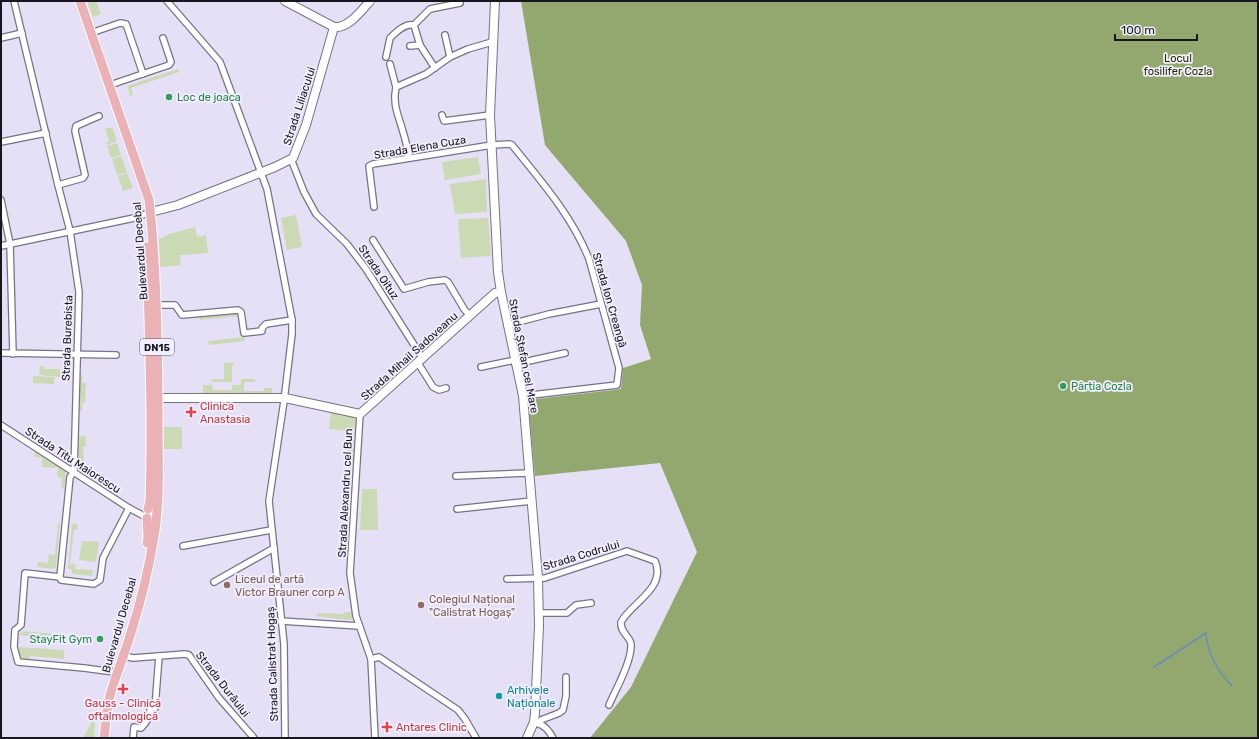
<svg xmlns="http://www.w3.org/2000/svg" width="1259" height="739" viewBox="0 0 1259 739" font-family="Rubik,sans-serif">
	<rect width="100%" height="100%" fill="#e5e0f6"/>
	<g fill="#cbdab4">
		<path d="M87,1h9l5,13 -8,3z"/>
		<path d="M178,69l1,3 -48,16 2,7 -3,1 -3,-10z"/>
		<path d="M112,127l5,14 -10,4 -1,-2 3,-2 -4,-12z"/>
		<path d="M117,143l4,12 -10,3 -4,-12z"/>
		<path d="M121,156l6,16 -10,3 -5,-16z"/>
		<path d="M478,157l3,17 -36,6 -3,-18z"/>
		<path d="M127,173l6,15 -10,3 -5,-15z"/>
		<path d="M486,179l1,33 -32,2 -5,-30z"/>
		<path d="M296,215l6,32 -15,3 -6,-32z"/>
		<path d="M488,218l3,38 -30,2 -3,-39z"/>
		<path d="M195,227l2,10 9,-2 2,18 -28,2 1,10 -21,2 -1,-28 10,-5z"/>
		<path d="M238,310v6l-38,4 -1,-3 -8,1 -1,-4z"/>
		<path d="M244,337l1,4 -36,4 -1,-4z"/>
		<path d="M225,362l10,2v1l-3,1v16h-20v-3h12v-15z"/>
		<path d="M40,366h4v3h16l1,8 -22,-2z"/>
		<path d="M80,375h2v8h4l-1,20h-3v8h-2z"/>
		<path d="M33,376l21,1v7l-21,-1z"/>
		<path d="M241,379h14v3h-11v9h20v-3h8v5h-69v-8h9l1,5h19v-5h9z"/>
		<path d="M331,412l23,5 1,1 -2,46h-6l2,-33 -20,-2z"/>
		<rect x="164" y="427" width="18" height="22"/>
		<path d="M79,436h7v10l-3,1 1,19h8v8l7,1v7l-19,-13 -1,-4z"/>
		<path d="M35,450l29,19 2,2 -2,18 -3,-1 1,-10 -5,-1 1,-9 -16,-1v-9l-8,-1z"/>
		<path d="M362,489h15l1,41h-18z"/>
		<path d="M58,523h2l-4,44 -2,2 -17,-2 1,-5 10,1 1,-9 6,1z"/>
		<path d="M72,524h6l-1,6 -3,-1 -4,35 6,1 -1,4 18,1 -1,6 -20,-2v-5h-4z"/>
		<path d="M82,541l17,1 -3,20 -17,-2z"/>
		<path d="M345,612h7v7l-3,1 -34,-4 4,-3 24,1z"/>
		<path d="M22,631l44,4 -1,4 -46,-4z"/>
		<path d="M18,647l46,3v9l-34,-3 -1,4 -8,-1z"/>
		<path d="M92,722h3l-1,16h-11z"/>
	</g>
	<path fill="#93a86f" d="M521,1h737v737h-668l41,-51 66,-135 -37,-89 -125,13 -7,-76 93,-11 2,-21 28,-9 -11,-34 2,-40 -16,-44 -81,-96z"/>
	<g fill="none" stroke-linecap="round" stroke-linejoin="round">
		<path stroke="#698dbc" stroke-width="1.5" d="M1154,667l52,-34c2,22 11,37 26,53"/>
		<g stroke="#777285" stroke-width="8">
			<g id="street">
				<path d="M14,1l44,184 12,46 9,61 -5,180 -4,5 -10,100"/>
				<path d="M167,1l53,61 47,127 25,131v14l-8,67 -15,100 15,143 1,94"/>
				<path d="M414,25l6,20 15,23"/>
				<path d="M91,33l29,-10 6,1 17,50"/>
				<path d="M445,35l5,22"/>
				<path d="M1,38l21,-5"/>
				<path d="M410,46l10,-1"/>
				<path d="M386,57l4,-19c6,-6 15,-15 24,-13l16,-16 30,-6"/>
				<path d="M390,64l6,23"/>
				<path d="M110,85l59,-20 2,-3 -8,-24"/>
				<path d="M442,115l2,6 46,-6"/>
				<path d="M1,142l45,-9"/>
				<path d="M409,157c-2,-8 -3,-17 -6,-25 -4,-16 -11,-27 -7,-45l30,-13 24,-17 18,-8 24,-7"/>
				<path d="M291,159l13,33 12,22 31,30 19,25 57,90"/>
				<path d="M58,185l25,-7 2,-3 -10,-44 1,-5 23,-10"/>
				<path d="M1,200l9,44 3,110"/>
				<path d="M374,207l-5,-41 4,-2 119,-19 18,-1 2,1c29,36 60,71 77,114l30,109 -2,17 -94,11"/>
				<path d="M373,240l31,49 24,-7 17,-2 3,2 16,27 6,7"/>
				<path d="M1,246l133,-28 17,-6"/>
				<path d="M156,305h19l7,10 56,-5 3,2 3,21 18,-2v-3l4,-4 26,-4"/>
				<path d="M507,325l42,-11 52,-10"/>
				<path d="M1,353l115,2"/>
				<path d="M418,363l15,24 6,3 7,-2"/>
				<path d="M515,364l50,-11"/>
				<path d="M481,367l34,-7"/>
				<path d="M360,414l-10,159 6,43 15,43 4,79"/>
				<path d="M1,425l128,83 17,9"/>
				<path d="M456,476l73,-3"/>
				<path d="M457,509l75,-8"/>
				<path d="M183,546l88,-16"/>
				<path d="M507,579l38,-1 82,-27 28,10c12,27 -24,42 -34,61 -1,11 9,14 10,22 1,17 -15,45 -22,61"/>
				<path d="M214,582l60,-34"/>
				<path d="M540,613h27l9,-8 15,-2"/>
				<path d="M281,621l78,5"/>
				<path d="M124,656l9,2 52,-4 4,1 30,43 35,40"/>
				<path d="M371,659l8,-2 79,53 7,9 11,19"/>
				<path d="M114,672l-30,-4 -66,-6 -4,-15 1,-17 6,-5 4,-52 35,4 1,3 33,4 6,-4 3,-22 26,-50"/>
				<path d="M536,723c9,2 13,8 17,15"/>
				<path d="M540,724l1,-4 18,-7 4,-3 3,-14v-19"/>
				<path d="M133,738l1,-11 7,1c6,-6 10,-12 9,-20h5l4,-52"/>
			</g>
		</g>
		<g stroke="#777285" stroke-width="10">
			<g id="secondary">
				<path d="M285,1l49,26c14,2 28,-17 36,-26"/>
				<path d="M495,1l-5,114 8,157 3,20 22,104 15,182 1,48 -4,87 -1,9 -7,16"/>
				<path d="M151,212l27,-7 97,-38 18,-9 13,-33 28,-98"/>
				<path d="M158,398h127l75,16 135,-121 6,-1"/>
			</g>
		</g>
		<g stroke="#fff" stroke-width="11">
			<g id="primary">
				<path d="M80,1l69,199c8,72 9,146 9,218 0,37 2,76 -3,112 -5,34 -15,75 -26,109 -6,19 -14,38 -19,57 -4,14 -4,28 -6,42"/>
				<path d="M147,247c2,84 6,169 3,254l-2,8"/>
				<path d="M147,518l1,19 -1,6"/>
			</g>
		</g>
		<use href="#street" stroke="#fff" stroke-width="5.5"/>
		<use href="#secondary" stroke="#fff" stroke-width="8"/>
		<use href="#primary" stroke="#eab2b6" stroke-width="9"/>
	</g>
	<g fill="#2e9e5b" stroke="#f2eefc" stroke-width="1.5">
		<circle cx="169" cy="97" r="4"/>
		<circle cx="1063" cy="386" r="4"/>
		<circle cx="100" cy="639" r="4"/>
	</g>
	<g fill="#e0444e" stroke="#f2eefc" stroke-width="1.5">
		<path d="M189 406h4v4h4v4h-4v4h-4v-4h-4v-4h4z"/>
		<path d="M121 683h4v4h4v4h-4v4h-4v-4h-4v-4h4z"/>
		<path d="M385 721h4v4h4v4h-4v4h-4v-4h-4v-4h4z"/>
	</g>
	<g fill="#8d6e63" stroke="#f2eefc" stroke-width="1.5">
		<circle cx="227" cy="585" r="4"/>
		<circle cx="421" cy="605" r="4"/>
	</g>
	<circle fill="#0f9aa8" stroke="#f2eefc" stroke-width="1.5" cx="499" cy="696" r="4"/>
	<g text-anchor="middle" stroke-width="3.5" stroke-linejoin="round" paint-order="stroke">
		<rect fill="#f2eefc" stroke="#595761" stroke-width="1" x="140" y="339" width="34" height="16" rx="3"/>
		<g font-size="10" font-weight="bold" fill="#18161e">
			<text x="157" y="351">DN15</text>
		</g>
		<g font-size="11" fill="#243105" stroke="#f2eefc">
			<text x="1178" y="62">Locul<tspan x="1178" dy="13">fosilifer Cozla</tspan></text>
		</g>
		<g font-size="11" fill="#27864d" stroke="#f2eefc" text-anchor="start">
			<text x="177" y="101">Loc de joaca</text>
			<text x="1071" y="390">Pârtia Cozla</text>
			<text x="92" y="643" text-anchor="end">StayFit Gym</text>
		</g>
		<g font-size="11" fill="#18161e" stroke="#f2eefc">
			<text transform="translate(299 106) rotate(-72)" y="4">Strada Liliacului</text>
			<text transform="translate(420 147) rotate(-10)" y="4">Strada Elena Cuza</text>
			<text transform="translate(140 251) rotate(-94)" y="4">Bulevardul Decebal</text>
			<text transform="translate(379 272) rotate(56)" y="4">Strada Oituz</text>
			<text transform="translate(610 300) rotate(74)" y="4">Strada Ion Creangă</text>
			<text transform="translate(67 338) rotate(-88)" y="4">Strada Burebista</text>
			<text transform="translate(409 356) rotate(-42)" y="4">Strada Mihail Sadoveanu</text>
			<text transform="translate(524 356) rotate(79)" y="4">Strada Ștefan cel Mare</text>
			<text transform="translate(73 460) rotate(33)" y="4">Strada Titu Maiorescu</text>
			<text transform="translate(345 493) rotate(-87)" y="4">Strada Alexandru cel Bun</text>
			<text transform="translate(581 555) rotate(-17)" y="4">Strada Codrului</text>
			<text transform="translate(119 625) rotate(-74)" y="4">Bulevardul Decebal</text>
			<text transform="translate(272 664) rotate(-92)" y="4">Strada Calistrat Hogaș</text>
			<text transform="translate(223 684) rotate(52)" y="4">Strada Durăului</text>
		</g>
		<g font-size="11" fill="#be3a42" stroke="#f2eefc" text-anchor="start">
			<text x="200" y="410">Clinica<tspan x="200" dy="13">Anastasia</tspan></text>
			<text x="123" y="707" text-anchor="middle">Gauss - Clinică<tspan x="123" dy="13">oftalmologică</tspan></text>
			<text x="396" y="731">Antares Clinic</text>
		</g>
		<g font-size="11" fill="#785e54" stroke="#f2eefc" text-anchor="start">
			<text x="235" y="583">Liceul de artă<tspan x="235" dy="13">Victor Brauner corp A</tspan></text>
			<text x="429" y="603">Colegiul Național<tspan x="429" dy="13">"Calistrat Hogaș"</tspan></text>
		</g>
		<g font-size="11" fill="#0d838f" stroke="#f2eefc" text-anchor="start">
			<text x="507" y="694">Arhivele<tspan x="507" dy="13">Naționale</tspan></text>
		</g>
	</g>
	<rect width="1259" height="739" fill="none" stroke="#18161e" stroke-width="4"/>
	<path d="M1115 34v6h82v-6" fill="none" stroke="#18161e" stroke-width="2"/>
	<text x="1121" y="34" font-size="12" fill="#18161e" stroke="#f2eefc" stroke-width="3" paint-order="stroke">100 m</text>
</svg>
